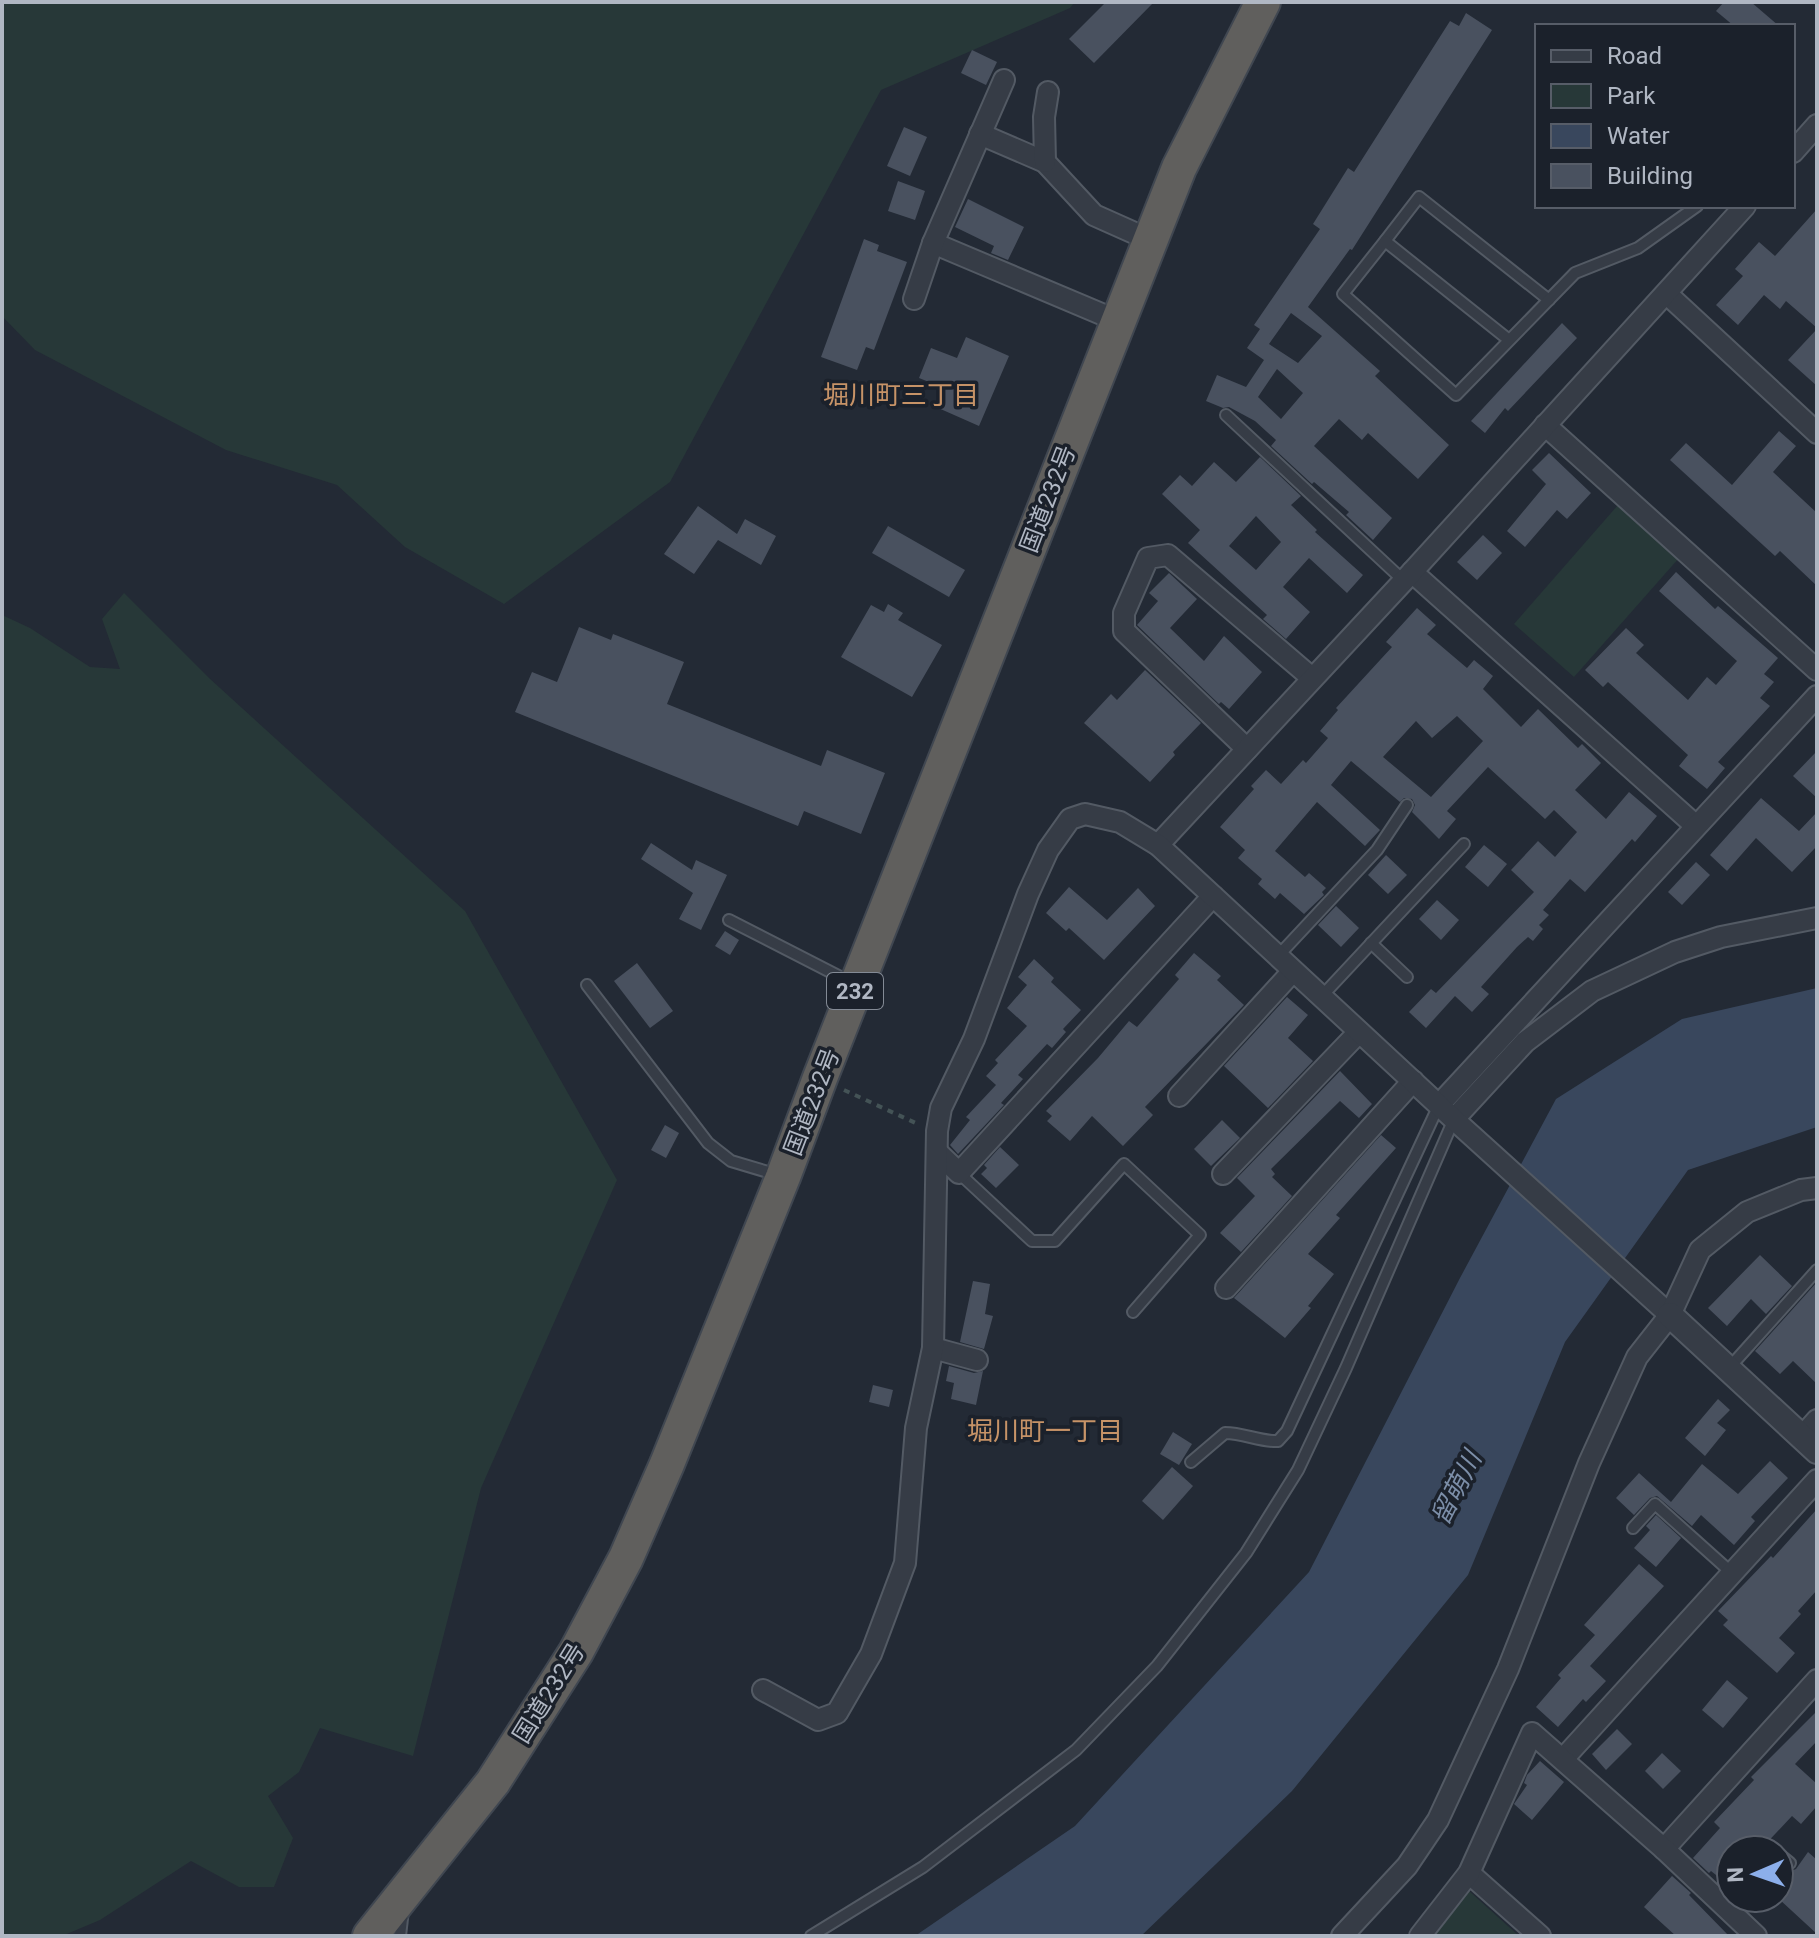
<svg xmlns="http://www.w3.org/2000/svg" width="1819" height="1938" viewBox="0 0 1819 1938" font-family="Roboto,'Noto Sans JP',sans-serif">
	<rect width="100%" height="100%" fill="#232a35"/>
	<g fill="#273838">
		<path d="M2,2h1073l-5,6 -189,82 -211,392 -166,122 -99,-57 -68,-62 -111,-35 -191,-100 -33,-34z"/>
		<path d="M1618,505l61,53 -105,119 -60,-53z"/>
		<path d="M124,593l85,85 256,233 152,269 -136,308 -68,268 -93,-28 -21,44 -31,24 25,42 -19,49h-35l-48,-26 -91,59 -38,16h-60v-1321l28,13 60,39 30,2 -18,-50z"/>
		<path d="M1469,1891l50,45h-89z"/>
	</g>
	<path fill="#39475d" d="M1817,988v139l-129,43 -123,172 -97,233 -176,216 -151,145h-226l160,-110 234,-254 151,-294 96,-179 126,-80z"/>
	<g fill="#49515f" fill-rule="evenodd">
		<path d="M1106,2h48l-60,61 -25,-24z"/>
		<path d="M1724,2h27l28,24h-45l-18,-15z"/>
		<path d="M1466,13l26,17 -140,220 -2,-1 -42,58 72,64 -5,5 74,69 -31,34 -50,-46 -6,7 -23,-21 -25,27 78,72 -19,22 -27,-25 3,-3 -35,-30 -2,2 -41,-38 5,-6 -21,-19 -26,-14 -6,1 -17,-7 11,-26 29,12 18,-27 -17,-12 13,-19 -6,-4 66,-96 -7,-5 35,-56 6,4 96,-151 9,5zM1291,313l31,23 -24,27 -29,-19zM1277,369l26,24 -22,26 -23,-22z"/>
		<path d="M972,50l25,12 -11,23 -25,-12z"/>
		<path d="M904,127l23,10 -17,39 -23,-10z"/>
		<path d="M898,181l27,10 -10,29 -27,-9z"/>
		<path d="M968,199l56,28 -16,33 -17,-7 3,-7 -39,-19z"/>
		<path d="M1817,209v119l-31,-27 -6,8 -16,-14 -26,30 -22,-20 27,-29 -8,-7 24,-27 16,14z"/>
		<path d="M864,239l15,6 -2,6 30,11 -33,88 -8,-3 -9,23 -36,-13z"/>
		<path d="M1562,323l15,15 -69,73 -3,-3 -20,25 -14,-12z"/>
		<path d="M1817,329v57l-29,-26z"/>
		<path d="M966,337l43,19 -30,70 -43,-19 8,-19 -25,-10 12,-30 26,10z"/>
		<path d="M1779,431l17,15 -23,26 44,41v73l-37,-35 -5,5 -105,-96 16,-17 46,42z"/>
		<path d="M1549,453l42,40 -24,26 -10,-9 -32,37 -18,-16 39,-47 -14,-14z"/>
		<path d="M1260,457l41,39 -10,9 26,25 -2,2 48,43 -16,18 -38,-35 -26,29 27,25 -24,27 -23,-20 4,-4 -79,-72 12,-13 -38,-36 18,-19 12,11 22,-24 22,20zM1256,516l25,26 -25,28 -27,-24z"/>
		<path d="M698,506l39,28 8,-15 31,17 -15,29 -43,-25 -24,34 -30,-20z"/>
		<path d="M888,526l77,44 -16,27 -77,-44z"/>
		<path d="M1483,535l19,18 -25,27 -20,-18z"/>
		<path d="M1676,572l39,37 3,-3 60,52 -14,16 10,8 -14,16 10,8 -52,56 7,6 -18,21 -28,-23 9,-11 -80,-73 -5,5 -18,-17 41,-42 18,17 -8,8 52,47 19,-23 9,8 21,-24 -78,-70z"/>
		<path d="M1169,573l28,26 -27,29 34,33 20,-25 38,36 -33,37 -8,-7 -2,2 -82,-79 21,-24 -9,-8z"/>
		<path d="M888,604l15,9 -5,7 44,25 -30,52 -71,-40 30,-52 13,7z"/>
		<path d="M1417,608l19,17 -9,9 40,34 7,-8 19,16 -10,13 38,38 17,-18 40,39 4,-4 19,19 -26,27 31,29 23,-27 28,24 -22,26 -3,-3 -47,53 -15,-13 -27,31 6,5 -10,10 4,4 -10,12 -5,-4 -11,10 -36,40 8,7 -17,18 -17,-16 -29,32 -17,-16 22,-23 5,4 98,-101 -23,-22 27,-29 17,16 22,-25 -23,-22 -9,9 -57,-52 -41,44 9,8 -17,20 -27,-27 3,-7 -3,-6 -8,-1 -4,4 -49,-41 -20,24 49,45 -15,16 -48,-44 -42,49 30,26 4,-4 17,15 -4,4 2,3 -20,19 -24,-21 -5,6 -17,-15 4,-5 -24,-21 7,-8 -25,-23 34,-38 -3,-3 15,-16 15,14 22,-24 3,3 22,-25 -8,-7 18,-21 -2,-2 56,-61 -6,-5zM1457,716l26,25 -52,56 -48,-40 33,-36 16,17z"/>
		<path d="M579,627l32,13 2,-6 71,28 -17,42 154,62 6,-16 58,23 -24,61 -57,-23 -6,15 -283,-114 17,-40 25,10z"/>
		<path d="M1145,670l56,53 -28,29 2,3 -25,27 -66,-59 27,-29 6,6z"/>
		<path d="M1817,751v47l-24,-22z"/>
		<path d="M1761,798l38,33 18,-19v34l-25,26 -36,-34 -29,33 -17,-16z"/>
		<path d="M651,843l41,27 4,-10 31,15 -26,55 -22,-11 14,-26 -52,-34z"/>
		<path d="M1484,845l23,19 -19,23 -23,-20z"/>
		<path d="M1386,855l21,20 -19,19 -20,-19z"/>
		<path d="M1696,862l14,13 -28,30 -14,-13z"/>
		<path d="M1069,887l38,33 31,-32 17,18 -51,54 -35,-32 -3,3 -20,-18z"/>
		<path d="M1437,900l22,20 -18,20 -22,-21z"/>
		<path d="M1336,906l23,22 -18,19 -23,-22z"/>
		<path d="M725,931l14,9 -9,15 -15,-9z"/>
		<path d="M1194,953l27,23 -4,4 27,25 -99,102 8,8 -30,31 -31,-30 -22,25 -23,-20 5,-5 -6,-5 52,-53 31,-37 8,6 42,-48 -4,-4z"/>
		<path d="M1034,959l20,19 -3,4 30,28 -18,19 3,3 -14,16 -5,-4 -29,31 5,4 -22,24 3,2 -46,49 -8,-9 20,-25 -4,-3 30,-32 -10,-9 12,-13 -3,-3 32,-34 -20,-18 20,-23 -9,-8z"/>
		<path d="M637,963l36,48 -23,17 -36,-47z"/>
		<path d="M1287,997l21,18 -20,23 25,23 -45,47 -44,-42z"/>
		<path d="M1340,1071l32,33 -13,14 -19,-17 -69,68 4,5 -3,3 20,19 -51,56 -21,-19 35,-37 -18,-18z"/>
		<path d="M1222,1120l18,18 -29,28 -17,-17z"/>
		<path d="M665,1125l14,8 -13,25 -15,-8z"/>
		<path d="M1381,1135l15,13 -60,67 4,3 -32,36 26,20 -26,32 3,2 -26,30 -51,-40z"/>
		<path d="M1000,1147l19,18 -23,23 -15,-14 6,-6 -3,-3z"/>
		<path d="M1760,1255l32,31 -26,28 -15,-15 -24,27 -19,-18z"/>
		<path d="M973,1281l17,3 -5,30 8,2 -9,33 -24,-7z"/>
		<path d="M1817,1282v102l-24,-23 -13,13 -25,-23z"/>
		<path d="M949,1366l25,7 9,-2 -7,34 -25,-6 3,-16 -8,-2z"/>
		<path d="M873,1385l20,5 -4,17 -20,-5z"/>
		<path d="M1718,1399l12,11 -13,13 9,7 -21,26 -20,-18z"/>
		<path d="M1173,1432l19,12 -13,21 -19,-11z"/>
		<path d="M1770,1461l18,17 -37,39 4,4 -21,24 -33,-30 -9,11 -35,-30 -7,2 -16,17 -18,-17 23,-25 32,29 31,-38 36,30z"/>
		<path d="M1172,1467l21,19 -30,34 -21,-19z"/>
		<path d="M1817,1509v81l-19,21 3,3 -22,24 16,15 -18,20 -54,-48 5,-5 -10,-9 53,-55 2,2z"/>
		<path d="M1656,1515l25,23 -25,29 -22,-19 16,-18 -4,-4z"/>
		<path d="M1639,1564l25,22 -74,80 16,15 -20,21 -3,-3 -25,28 -22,-20 25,-29 -3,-3 37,-40 -11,-10z"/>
		<path d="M1727,1680l21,18 -25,30 -21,-18z"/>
		<path d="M1817,1711v30l-22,23 22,20v22l-16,18 -9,-8 -32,34h-29v15l-9,10h-6l-5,-4 -2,2 -16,-15 27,-30 -6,-6 40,-42 -3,-3z"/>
		<path d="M1617,1729l15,15 -26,26 -14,-16z"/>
		<path d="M1662,1753l19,18 -18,18 -18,-18z"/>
		<path d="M1540,1761l24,21 -32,38 -18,-16 13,-19 -3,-2 3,-8z"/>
		<path d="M1808,1852l9,8v74l-38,-35v-35l10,8 7,-3z"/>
		<path d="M1672,1876l19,17 -2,2 40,41h-53l-32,-29z"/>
	</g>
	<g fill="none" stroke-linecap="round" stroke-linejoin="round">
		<g stroke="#535a64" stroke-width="14">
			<g id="service">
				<path d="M1385,241l34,-44 130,103"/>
				<path d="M1509,340l-124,-99 -42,53 113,101 119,-122 63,-25 59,-42"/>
				<path d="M1226,415l178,166"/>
				<path d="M729,920l123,63"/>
				<path d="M1371,943l36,34"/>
				<path d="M1278,956l99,-106 30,-45"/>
				<path d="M587,985l121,158 23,18 47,14"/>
				<path d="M1321,997l143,-153"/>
				<path d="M959,1173l73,68h23l69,-77 76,71 -67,77"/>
				<path d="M1729,1368l88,-98"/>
				<path d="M1191,1462l34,-29c19,0 35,9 53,8l9,-10 152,-326"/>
				<path d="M1633,1528l22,-24 78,70"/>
				<path d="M1779,1854l11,9"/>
				<path d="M400,1936l3,-26"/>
				<path d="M811,1936l112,-69 153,-117 81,-84 89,-113 52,-83 48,-102 108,-249"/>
			</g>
		</g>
		<g stroke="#535a64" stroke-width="24">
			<g id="minor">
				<path d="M980,134l65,28 49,53 56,25"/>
				<path d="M1793,152l24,-27"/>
				<path d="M1045,162l-1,-45 4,-25"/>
				<path d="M933,243l185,78"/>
				<path d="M1667,294l150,139"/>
				<path d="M914,299l19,-56 71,-163"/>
				<path d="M1545,425l272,245"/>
				<path d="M1412,572l284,254"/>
				<path d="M1247,749l-123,-118v-18l24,-55 20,-3 144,123"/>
				<path d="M1158,845l254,-273 333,-366"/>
				<path d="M1179,1096l114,-125"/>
				<path d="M1439,1105l378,-409"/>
				<path d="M1454,1119l71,-77 67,-51 83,-39 46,-15 96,-19"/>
				<path d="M938,1153l21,20 254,-277"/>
				<path d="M1223,1174l136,-142"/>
				<path d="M1226,1288l187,-207"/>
				<path d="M933,1348l44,12"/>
				<path d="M1801,1438l16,-18"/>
				<path d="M763,1690l55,30 19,-7 34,-59 34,-91 11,-135 17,-80 4,-217 4,-23 33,-69 54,-145 20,-44 22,-31 15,-5 35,8 38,23 302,280 210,190"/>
				<path d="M1563,1759l254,-279"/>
				<path d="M1664,1849l153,-169"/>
				<path d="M1469,1873l71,63"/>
				<path d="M1342,1936l65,-70 31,-46 70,-151 81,-206 48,-106 33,-42 30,-65 47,-38 54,-22 16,-2"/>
				<path d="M1420,1936l49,-63 63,-140 132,116 92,87"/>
			</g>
		</g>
		<g stroke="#535a64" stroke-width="28">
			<path id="tertiary" d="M1670,1315l147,136"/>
		</g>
		<g stroke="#404751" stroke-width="38">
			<path id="trunk" d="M370,1936l123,-154 83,-130 50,-94 41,-94 116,-287 37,-99 359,-910 84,-166"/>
		</g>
		<path stroke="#445356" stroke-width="4" stroke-dasharray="6 6" stroke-linecap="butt" d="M844,1090l76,35"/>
		<use href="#service" stroke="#363c46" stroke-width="10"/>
		<use href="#minor" stroke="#363c46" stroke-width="20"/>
		<use href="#tertiary" stroke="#363c46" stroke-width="24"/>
		<use href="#trunk" stroke="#605f5d" stroke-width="34"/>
	</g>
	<g text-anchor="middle" stroke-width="7" stroke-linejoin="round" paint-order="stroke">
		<rect fill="#1b212b" stroke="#838a95" stroke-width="2" x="827" y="973" width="56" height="36" rx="6"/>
		<g font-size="22" font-weight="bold" fill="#b0b7c3">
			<text x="855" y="999">232</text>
		</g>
		<g font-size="24" fill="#b0b7c3" stroke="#1b212b">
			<text transform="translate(1048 499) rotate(-69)" y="8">国道232号</text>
			<text transform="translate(812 1102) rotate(-69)" y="8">国道232号</text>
			<text transform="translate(549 1693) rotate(-58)" y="8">国道232号</text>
		</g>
		<g font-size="26" fill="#c79367" stroke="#1b212b">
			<text x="901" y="404">堀川町三丁目</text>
			<text x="1045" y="1440">堀川町一丁目</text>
		</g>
		<g font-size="26" font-style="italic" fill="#7c8ea8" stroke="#1b212b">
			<text transform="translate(1456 1488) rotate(-63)" y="9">留萌川</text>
		</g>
	</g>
	<rect width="1819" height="1938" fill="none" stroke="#b0b7c3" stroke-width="8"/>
	<rect x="1535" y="24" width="260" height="184" fill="#1b212b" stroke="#575d68" stroke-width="2"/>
	<rect x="1551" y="50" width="40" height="12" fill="#363c46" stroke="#575d68" stroke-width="2"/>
	<text x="1607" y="64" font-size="24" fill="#b0b7c3">Road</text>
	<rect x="1551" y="84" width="40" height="24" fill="#273838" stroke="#575d68" stroke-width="2"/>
	<text x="1607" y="104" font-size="24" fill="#b0b7c3">Park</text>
	<rect x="1551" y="124" width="40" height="24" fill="#39475d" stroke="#575d68" stroke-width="2"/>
	<text x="1607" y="144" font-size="24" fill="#b0b7c3">Water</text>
	<rect x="1551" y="164" width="40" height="24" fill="#49515f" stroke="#575d68" stroke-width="2"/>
	<text x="1607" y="184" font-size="24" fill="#b0b7c3">Building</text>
	<g transform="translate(1755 1874) rotate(268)"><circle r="38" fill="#1b212b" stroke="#575d68" stroke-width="2"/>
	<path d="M0-6L14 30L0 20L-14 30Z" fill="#8cafeb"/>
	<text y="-12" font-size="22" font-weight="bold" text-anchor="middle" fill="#b0b7c3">N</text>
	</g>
</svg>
